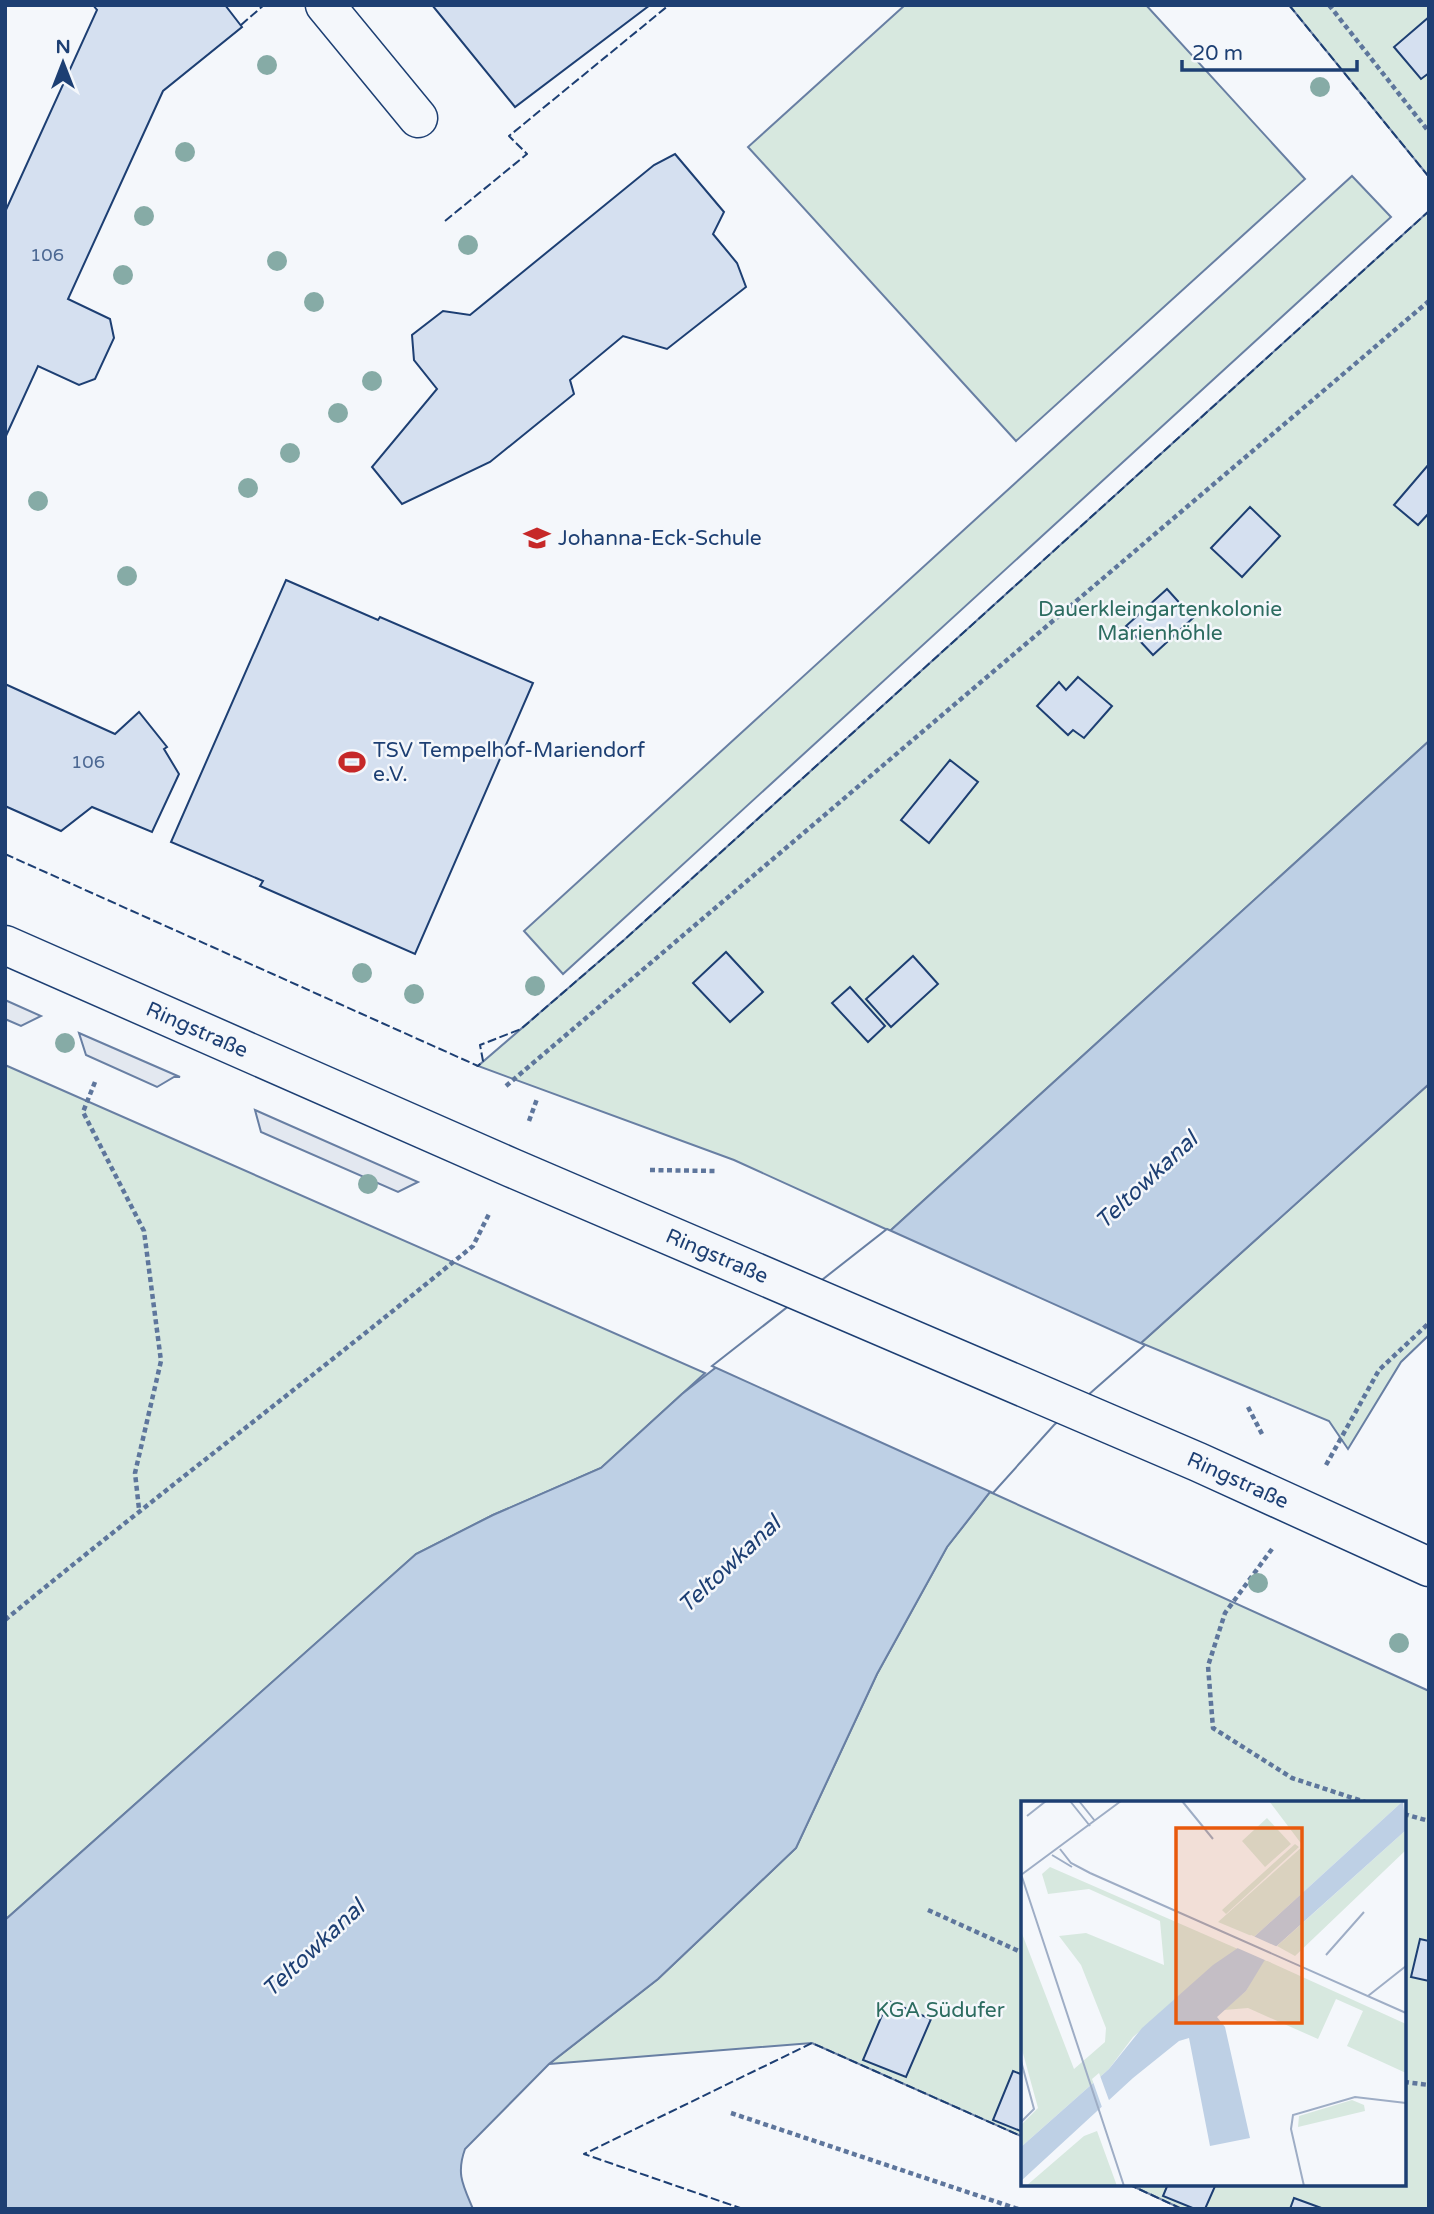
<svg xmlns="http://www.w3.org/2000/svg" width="1434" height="2214" viewBox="0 0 1434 2214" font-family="'Varela Round',sans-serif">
	<rect width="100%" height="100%" fill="#f4f7fb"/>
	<g fill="#d7e8df" stroke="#687fa3" stroke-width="2">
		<path d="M905,5h241l159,174 -289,262 -268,-294z"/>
		<path d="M1289,5h140v172z"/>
		<path d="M1352,176l39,41 -828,757 -39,-43z"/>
		<path d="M1429,211v530l-539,490 -156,-71 -256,-94 146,-126z"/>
		<path d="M5,1065l700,308 -104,95 -108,47 -77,39 -411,366z"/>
		<path d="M1429,1084v251l-28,27 -53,87 -19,-28 -188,-78z"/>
		<path d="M990,1492l439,199v518h-247l-54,-25h276v-381h-381v334l-211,-94 -263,21 109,-85 138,-131 81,-174 70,-127z"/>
	</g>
	<g fill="#e3e8f0" stroke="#687fa3" stroke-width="2">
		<path d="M5,1000l36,16 -20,10 -16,-7z"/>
		<path d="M79,1033l101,44h-6l-17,10 -71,-32z"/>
		<path d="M255,1110l163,72 -20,10 -137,-60z"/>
	</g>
	<path fill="#bed0e5" stroke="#687fa3" stroke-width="2" d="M1429,741v343l-377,339 -62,69 -43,55 -70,127 -81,174 -138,131 -109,85 -84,85c-9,25 -2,36 8,60h-468v-289l411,-366 77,-39 108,-47 81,-74 208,-163z"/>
	<path fill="#f4f7fb" stroke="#687fa3" stroke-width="2" d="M887,1229l258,116 -91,80 -61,68 -281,-127z"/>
	<g fill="#d5e0f0" stroke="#1d3f73" stroke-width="2">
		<path d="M93,5h132l17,22 -79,64 -95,208 42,20 4,19 -19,41 -16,6 -41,-19 -33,72v-226l92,-202z"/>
		<path d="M432,5h218l-135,102z"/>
		<path d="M1429,17v56l-8,6 -27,-32z"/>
		<path d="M675,154l49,58 -11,22 24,29 9,24 -79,62 -44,-13 -53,44 4,14 -84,68 -88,42 -30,-37 65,-78 -23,-29 -2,-25 31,-24 27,4 184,-150z"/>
		<path d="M1429,464v49l-11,12 -24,-20z"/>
		<path d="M1250,507l30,29 -38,41 -31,-29z"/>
		<path d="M286,580l92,40 2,-3 153,66 -118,271 -155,-68 3,-5 -92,-39z"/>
		<path d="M1167,589l26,29 -40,37 -27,-29z"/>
		<path d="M1078,677l34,29 -28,32 -11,-8 -5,5 -31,-29 22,-24 7,8z"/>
		<path d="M5,684l110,50 24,-22 28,35 -3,2 15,25 -27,58 -60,-25 -31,24 -56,-25z"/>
		<path d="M950,760l28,22 -49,61 -28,-23z"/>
		<path d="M726,952l37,40 -33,30 -37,-39z"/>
		<path d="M913,956l25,28 -47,43 -25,-28z"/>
		<path d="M850,987l35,39 -17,16 -36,-39z"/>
		<path d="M1420,1939l9,2v40l-18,-4z"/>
		<path d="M888,2001l43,18 -25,58 -43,-17z"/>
		<path d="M1013,2071l10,4v57l-30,-12z"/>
		<path d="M1168,2184h48l-11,25h-10l-32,-13z"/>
		<path d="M1294,2198l30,11h-34z"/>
	</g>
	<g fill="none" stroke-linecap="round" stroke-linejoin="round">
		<g stroke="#1d3f73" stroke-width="41">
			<path id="street" d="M325,5l93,113"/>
		</g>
		<g stroke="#1d3f73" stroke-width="41">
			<g id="secondary">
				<path id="s1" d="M5,945l507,223 686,294 231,105"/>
			</g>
		</g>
		<g stroke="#5e769c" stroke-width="4.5" stroke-dasharray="5 3.5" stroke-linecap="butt">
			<path d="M1329,5l100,127"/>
			<path d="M95,1082l-12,30 61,119 17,130 -26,112 4,36"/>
			<path d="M506,1086l923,-785"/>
			<path d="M529,1121l8,-22"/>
			<path d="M650,1170l65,1"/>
			<path d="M1248,1407l14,27"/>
			<path d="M1326,1465l53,-95 50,-47"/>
			<path d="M1272,1549l-47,64 -17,53 5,62 79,50 76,25"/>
			<path d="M5,1620c147,-121 299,-236 447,-357l21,-17 17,-34"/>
			<path d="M1404,1814l25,7"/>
			<path d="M928,1910l95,43"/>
			<path d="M1404,2082l25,3"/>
			<path d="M731,2113l287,96"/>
		</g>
		<use href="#street" stroke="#f4f7fb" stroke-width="38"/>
		<use href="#secondary" stroke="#f4f7fb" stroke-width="38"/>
		<g stroke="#1d3f73" stroke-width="2" stroke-dasharray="9 3.5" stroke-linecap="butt">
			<path d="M1289,5l140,172"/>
			<path d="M241,25l23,-20"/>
			<path d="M445,221l82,-67 -18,-18 160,-131"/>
			<path d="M5,854l473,212 5,-5 -3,-16 41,-16 103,-89 805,-729"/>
			<path d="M1128,2184l54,25"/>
			<path d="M743,2209l-159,-55 228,-111 211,94"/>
		</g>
	</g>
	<g fill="#86aba6">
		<circle cx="267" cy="65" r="10"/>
		<circle cx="1320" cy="87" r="10"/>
		<circle cx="185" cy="152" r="10"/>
		<circle cx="144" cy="216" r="10"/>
		<circle cx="468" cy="245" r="10"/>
		<circle cx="277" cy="261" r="10"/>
		<circle cx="123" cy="275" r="10"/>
		<circle cx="314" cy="302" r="10"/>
		<circle cx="372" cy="381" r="10"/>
		<circle cx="338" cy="413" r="10"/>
		<circle cx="290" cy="453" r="10"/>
		<circle cx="248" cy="488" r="10"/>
		<circle cx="38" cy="501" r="10"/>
		<circle cx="127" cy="576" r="10"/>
		<circle cx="362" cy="973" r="10"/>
		<circle cx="535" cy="986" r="10"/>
		<circle cx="414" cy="994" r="10"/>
		<circle cx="65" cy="1043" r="10"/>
		<circle cx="368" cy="1184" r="10"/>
		<circle cx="1258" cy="1583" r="10"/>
		<circle cx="1399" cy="1643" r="10"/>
	</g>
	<defs>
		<g id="school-bare" transform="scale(2.1)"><path d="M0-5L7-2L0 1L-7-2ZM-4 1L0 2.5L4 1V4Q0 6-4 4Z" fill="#c62828" stroke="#f4f7fb" stroke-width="2.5" paint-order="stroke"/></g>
		<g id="stadium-bare" transform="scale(2.1)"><path d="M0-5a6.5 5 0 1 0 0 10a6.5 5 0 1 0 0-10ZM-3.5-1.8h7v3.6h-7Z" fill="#c62828" stroke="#f4f7fb" stroke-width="2.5" paint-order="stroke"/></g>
	</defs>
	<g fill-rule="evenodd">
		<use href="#school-bare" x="537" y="538"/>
		<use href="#stadium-bare" x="352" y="762"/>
	</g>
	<g text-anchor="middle" stroke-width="5" stroke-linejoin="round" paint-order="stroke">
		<g font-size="18" fill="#4b6792">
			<text x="47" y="261">106</text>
			<text x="88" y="768">106</text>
		</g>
		<g font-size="21" fill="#1d3f73" stroke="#f4f7fb" text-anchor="start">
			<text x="558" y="545">Johanna-Eck-Schule</text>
			<text x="373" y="757">TSV Tempelhof-Mariendorf<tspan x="373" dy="24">e.V.</tspan></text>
		</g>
		<g font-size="21" fill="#2c6c60" stroke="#f4f7fb">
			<text x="1160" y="616">Dauerkleingartenkolonie<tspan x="1160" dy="24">Marienhöhle</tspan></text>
			<text x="940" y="2017">KGA Südufer</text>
		</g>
		<g font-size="21" fill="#1d3f73" stroke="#f4f7fb">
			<text dy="7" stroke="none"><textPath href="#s1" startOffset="210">Ringstraße</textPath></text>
			<text dy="7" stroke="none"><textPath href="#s1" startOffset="777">Ringstraße</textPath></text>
			<text dy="7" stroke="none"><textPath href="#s1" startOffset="1344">Ringstraße</textPath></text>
		</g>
		<g font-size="23" font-style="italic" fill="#1d3f73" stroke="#f4f7fb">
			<text transform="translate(1146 1180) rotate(-43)" y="8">Teltowkanal</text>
			<text transform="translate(729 1564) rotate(-43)" y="8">Teltowkanal</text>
			<text transform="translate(313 1948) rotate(-43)" y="8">Teltowkanal</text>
		</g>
	</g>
	<g transform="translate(1021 1801)">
		<rect width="385" height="385" fill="#f4f7fb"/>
		<path d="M248,0h134l-149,136 -36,-15 85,-76zM246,17l24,26 -26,23 -23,-26zM385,29v20l-111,106 -18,-10zM274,43l4,3 -73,67 -4,-4zM29,66l188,82 -105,88 -24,32 -88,78v-22l17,-17 -17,-62v-115l53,138 31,-27 1,-14 -25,-63 -22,-29 27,-3 78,32 -4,-44 -71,-32 -41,5 -6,-20zM242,158l143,65v49l-59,-27 16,-35 -27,-12 -18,40 -70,-31 -24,2 22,-19zM331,299l12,5 1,6 -67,16 1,-11zM76,330l20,55h-91l58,-50z" fill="#d7e8df"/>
		<path d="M382,0l3,29 -137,123 -23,38 -29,26 8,10 25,111 -40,8 -21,-108 -10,3 -46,37 -112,103v-34l88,-78 33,-41 71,-63 41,-28z" fill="#bed0e5"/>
		<path d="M230,134l29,13 -13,13 -32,-14zM78,272l11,30 -7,7 -11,-31z" fill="#f4f7fb"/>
		<path fill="none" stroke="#9eadc5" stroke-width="2" d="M49,0l20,25M58,0l16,20M161,0l31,38M6,15l19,-15M39,48l11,14 19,10 316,140M31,54l20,12M0,73l103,312M0,74l100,-74M305,154l38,-43M347,195l38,-30M0,260l13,48 -13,13M283,385l-13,-57 2,-14 62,-18 51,6"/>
		<path fill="#e8590c" fill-opacity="0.15" stroke="#e8590c" stroke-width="3.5" d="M155,27h126v195h-126z"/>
		<rect width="385" height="385" fill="none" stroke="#1d3f73" stroke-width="3.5"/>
	</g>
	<rect width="1434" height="2214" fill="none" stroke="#1d3f73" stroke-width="14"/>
	<g transform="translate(63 63)" stroke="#f4f7fb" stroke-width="5" paint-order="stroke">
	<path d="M0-5L12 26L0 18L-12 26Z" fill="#1d3f73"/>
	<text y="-10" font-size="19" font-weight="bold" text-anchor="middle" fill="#1d3f73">N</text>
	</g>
	<path d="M1182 60v10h175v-10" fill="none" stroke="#1d3f73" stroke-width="3.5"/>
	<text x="1192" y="60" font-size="21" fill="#1d3f73" stroke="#f4f7fb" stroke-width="5" paint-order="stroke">20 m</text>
</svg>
